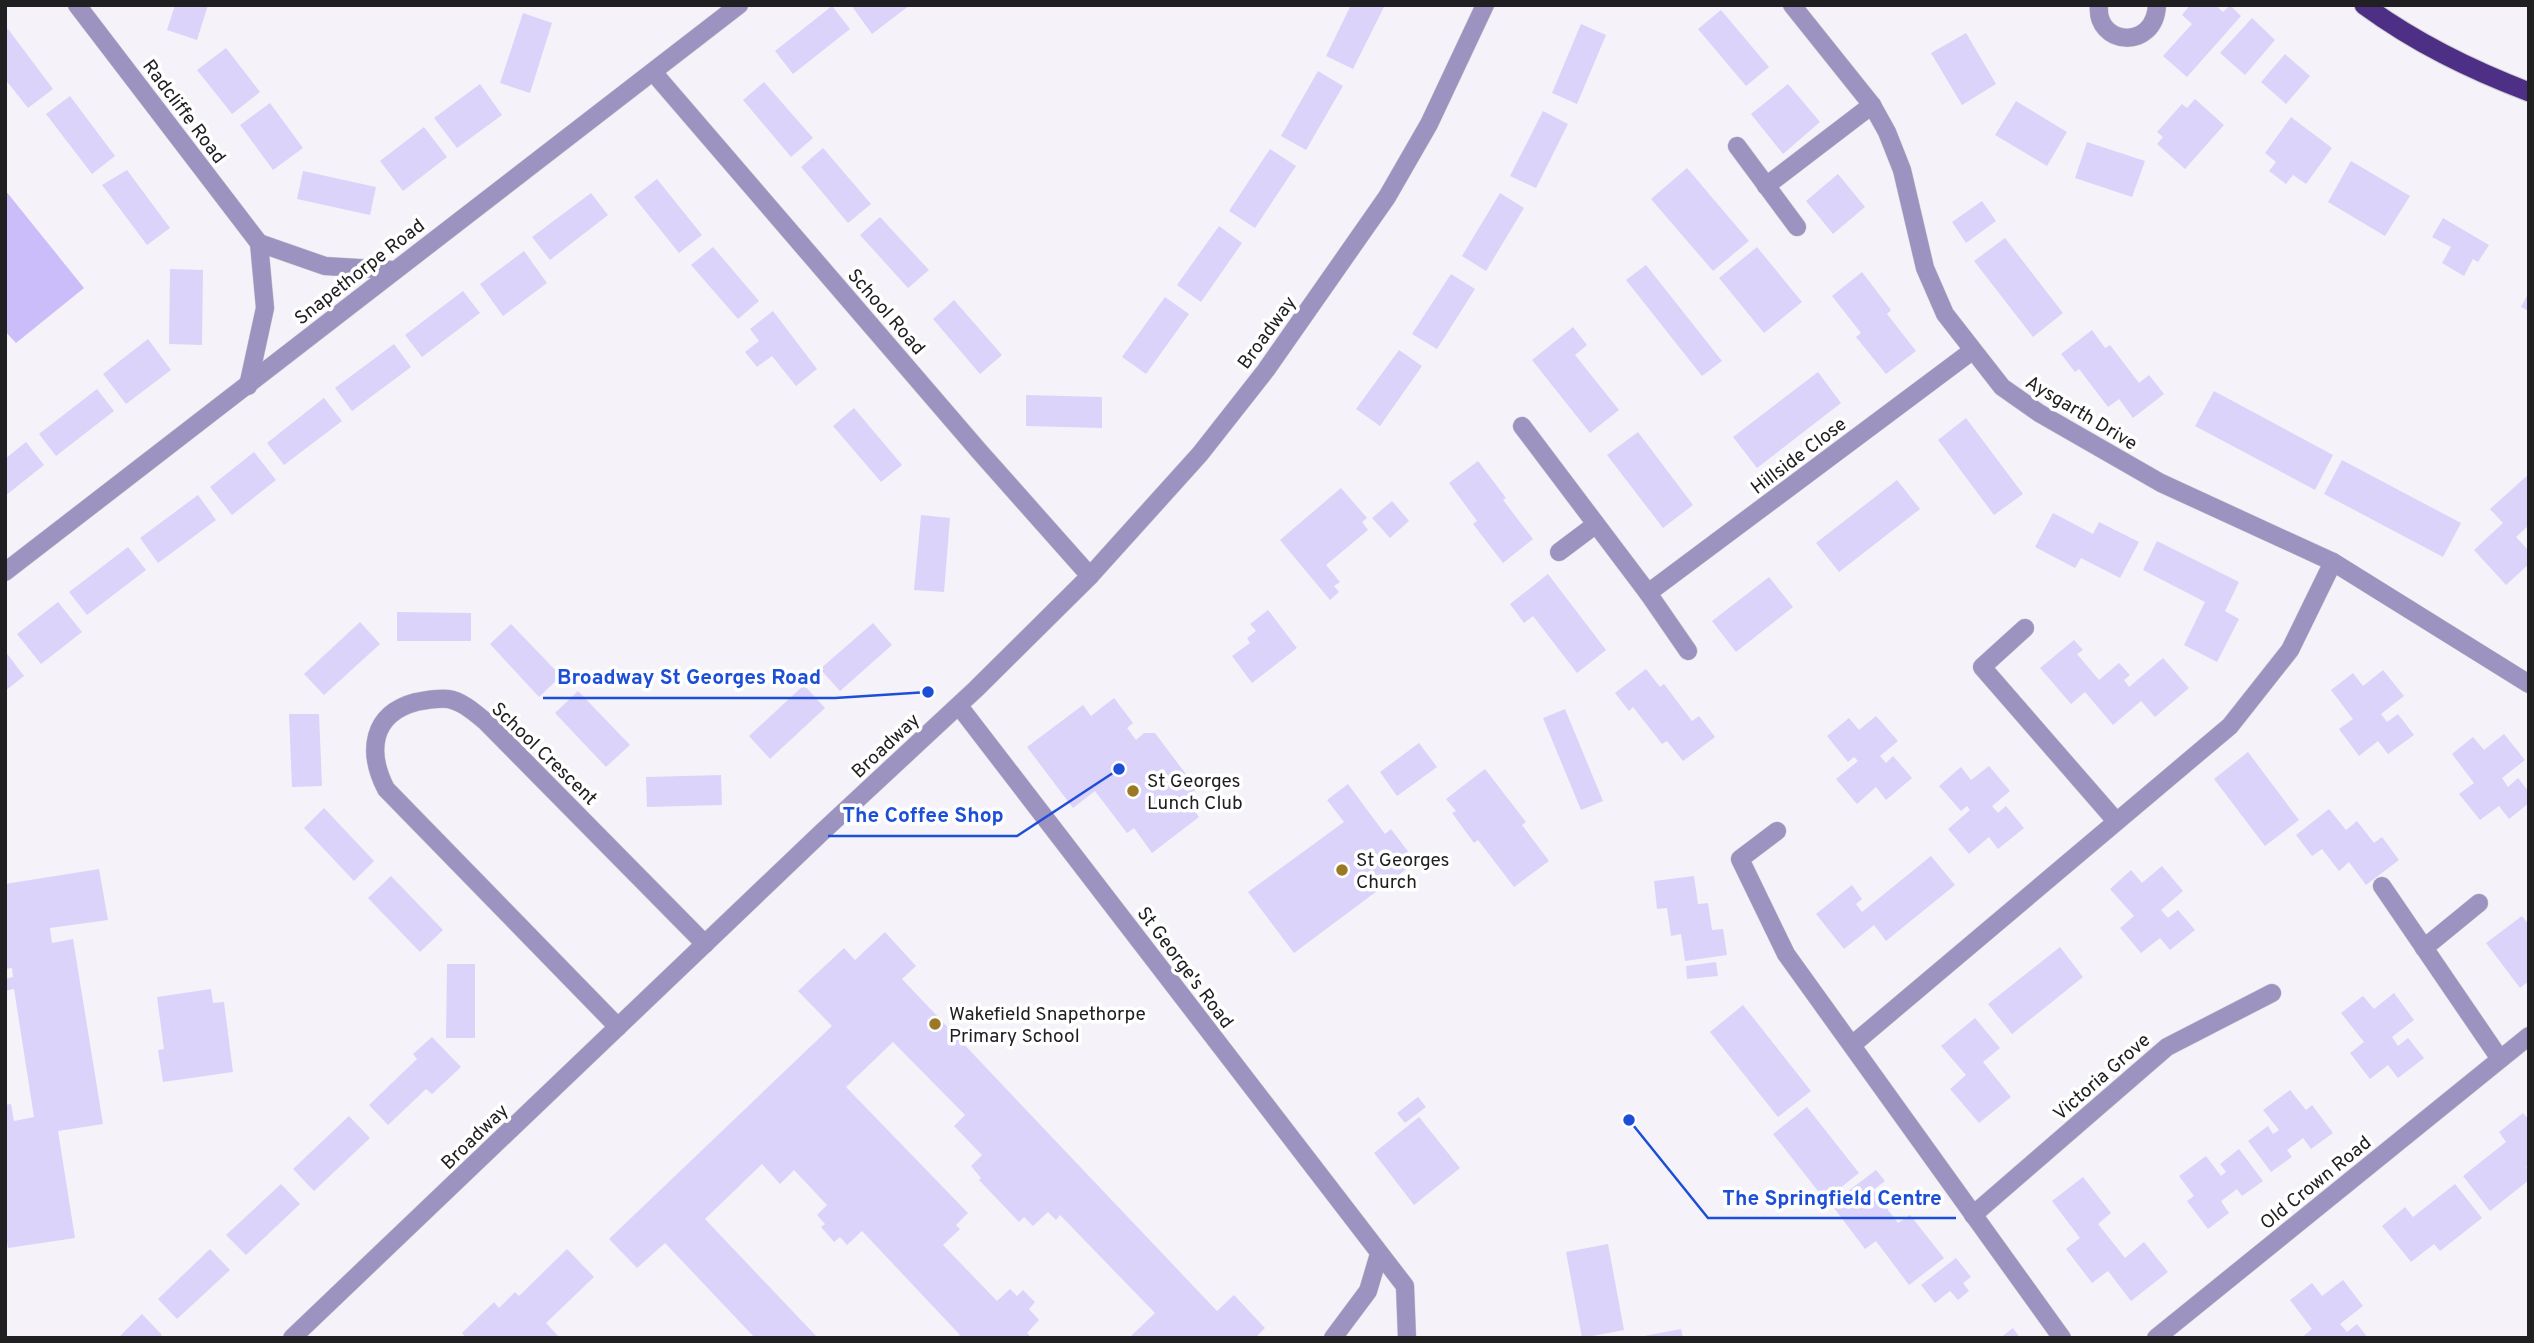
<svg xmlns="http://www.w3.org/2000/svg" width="2534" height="1343" viewBox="0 0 2534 1343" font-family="Overpass,sans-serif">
	<rect width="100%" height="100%" fill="#f5f3f9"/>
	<path fill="#cbbdfa" d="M5,190l79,98 -68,55 -11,-12z"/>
	<g fill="#dbd3fa">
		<path d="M175,5h33l-11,35 -30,-10z"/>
		<path d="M851,5h59l-38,29z"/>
		<path d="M1351,5h34l-32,64 -27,-13z"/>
		<path d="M2190,5h25l8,7 7,-7 11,11 -54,61 -24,-21 29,-32 -10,-9z"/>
		<path d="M832,6l18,23 -57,45 -18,-23z"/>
		<path d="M1721,10l48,57 -23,19 -48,-57z"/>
		<path d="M523,13l29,10 -22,70 -30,-10z"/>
		<path d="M2252,18l23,22 -30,35 -25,-22z"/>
		<path d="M1581,24l25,11 -29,69 -25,-11z"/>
		<path d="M8,29l45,60 -25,19 -23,-29v-48z"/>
		<path d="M1966,33l30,51 -34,21 -31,-52z"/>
		<path d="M226,48l34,44 -28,22 -35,-44z"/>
		<path d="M2285,54l25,22 -24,28 -25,-22z"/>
		<path d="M1318,71l25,15 -37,64 -25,-14z"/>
		<path d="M764,82l49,56 -22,19 -48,-57z"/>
		<path d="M480,84l22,31 -45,33 -23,-30z"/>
		<path d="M1788,84l32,38 -37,32 -32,-40z"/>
		<path d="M70,96l45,60 -23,18 -46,-60z"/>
		<path d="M2195,99l29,26 -39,44 -28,-25 6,-7 -6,-5 25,-28 5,4z"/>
		<path d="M2016,101l51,31 -20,34 -52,-31z"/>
		<path d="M270,103l33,45 -30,22 -33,-45z"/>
		<path d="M1543,111l25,13 -32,64 -26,-12z"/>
		<path d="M2291,117l41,31 -26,36 -13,-9 -7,9 -17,-13 7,-9 -11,-9z"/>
		<path d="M424,127l23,30 -44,34 -23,-30z"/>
		<path d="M2087,142l58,19 -13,36 -57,-19z"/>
		<path d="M823,148l48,56 -23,19 -47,-56z"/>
		<path d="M1270,149l26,17 -41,62 -26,-17z"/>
		<path d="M2351,161l59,35 -25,40 -57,-34z"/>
		<path d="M1687,168l62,73 -36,30 -62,-72z"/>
		<path d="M127,170l43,58 -23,17 -45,-60z"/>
		<path d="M303,171l73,16 -6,28 -73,-16z"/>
		<path d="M1838,174l27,33 -32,27 -27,-33z"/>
		<path d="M657,179l45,56 -23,18 -45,-56z"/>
		<path d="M591,193l17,22 -58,45 -18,-23z"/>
		<path d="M1500,193l24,15 -38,63 -24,-15z"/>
		<path d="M1982,201l14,20 -30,22 -14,-21z"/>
		<path d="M880,217l49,53 -21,18 -48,-53z"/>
		<path d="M2443,218l46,27 -11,17 -5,-3 -9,17 -22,-13 9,-16 -19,-10z"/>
		<path d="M1219,226l23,17 -41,59 -24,-17z"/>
		<path d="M2005,238l58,75 -30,24 -59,-76z"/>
		<path d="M713,247l46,54 -21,18 -47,-54z"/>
		<path d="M1757,247l45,55 -38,31 -45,-55z"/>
		<path d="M524,251l23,32 -44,33 -23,-32z"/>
		<path d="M1646,265l76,96 -20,15 -76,-96z"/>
		<path d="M170,269l33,1 -1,75 -33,-1z"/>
		<path d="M1862,272l29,38 -4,4 29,37 -30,23 -30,-37 5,-4 -29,-37z"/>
		<path d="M1451,274l24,15 -38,60 -25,-15z"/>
		<path d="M463,291l17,22 -58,44 -17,-22z"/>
		<path d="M2529,292v19l-8,-4z"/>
		<path d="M1165,297l24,17 -43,60 -24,-17z"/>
		<path d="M954,300l48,55 -22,19 -47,-55z"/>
		<path d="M773,311l44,58 -21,17 -24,-30 -15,11 -12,-15 14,-11 -9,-12z"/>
		<path d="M1573,327l14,18 -12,10 44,55 -29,23 -58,-73z"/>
		<path d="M2092,330l13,18 5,-3 29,38 10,-8 15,19 -31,24 -14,-19 -11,8 -29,-38 -4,3 -14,-18z"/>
		<path d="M148,339l23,31 -45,34 -23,-30z"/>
		<path d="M394,344l17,23 -59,44 -17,-23z"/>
		<path d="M1399,350l23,16 -42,60 -24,-17z"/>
		<path d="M1818,372l23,31 -84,65 -24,-31z"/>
		<path d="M97,389l17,22 -58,45 -17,-22z"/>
		<path d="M2214,391l119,64 -18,35 -120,-64z"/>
		<path d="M1026,395l76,2v31l-76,-2z"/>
		<path d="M324,398l18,23 -58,44 -17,-22z"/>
		<path d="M854,408l48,57 -21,17 -48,-56z"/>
		<path d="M1966,418l57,76 -29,21 -56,-75z"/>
		<path d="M1638,432l55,73 -30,23 -56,-73z"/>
		<path d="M26,442l18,23 -39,31v-37z"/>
		<path d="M254,452l22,28 -44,35 -22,-28z"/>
		<path d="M2342,460l119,63 -18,34 -119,-63z"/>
		<path d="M1478,461l28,37 -3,2 30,39 -30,24 -30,-39 4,-3 -28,-38z"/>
		<path d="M2529,474v51l-13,12 13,14v13l-23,21 -32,-35 29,-27 -13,-14z"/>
		<path d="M1897,480l23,29 -81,63 -23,-29z"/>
		<path d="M1341,488l26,30 -5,4 6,8 -42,35 14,17 -6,4 5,6 -9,8 -50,-60z"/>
		<path d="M198,495l18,25 -58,43 -18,-25z"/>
		<path d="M1392,501l17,20 -19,17 -18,-20z"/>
		<path d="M2053,513l40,21 6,-12 40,20 -19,36 -39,-20 -6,10 -40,-21z"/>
		<path d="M921,515l29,3 -6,74 -30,-2z"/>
		<path d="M2157,541l82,41 -14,29 14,8 -22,43 -33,-17 21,-43 -62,-32z"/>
		<path d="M128,547l18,23 -59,45 -18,-23z"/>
		<path d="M1548,574l58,76 -29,23 -44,-57 -9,7 -14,-19z"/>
		<path d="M1769,577l24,30 -57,45 -24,-31z"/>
		<path d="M58,602l24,30 -41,32 -24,-30z"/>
		<path d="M1268,610l29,38 -45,35 -20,-27 18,-13 -3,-5 9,-7 -6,-7z"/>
		<path d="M397,612l74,1v28h-74z"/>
		<path d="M360,622l20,22 -56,51 -20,-21z"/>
		<path d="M873,623l19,22 -52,46 -20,-22z"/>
		<path d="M511,624l50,52 -22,21 -49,-53z"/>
		<path d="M2074,640l9,10 -6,4 22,26 20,-17 11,12 -6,5 5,7 34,-29 26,30 -34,29 -14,-16 -28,24 -28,-33 -14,12 -31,-36z"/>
		<path d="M5,651l19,25 -19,15z"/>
		<path d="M1646,669l14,18 4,-3 28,37 7,-5 16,21 -32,24 -16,-20 -5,3 -29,-37 -4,4 -14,-18z"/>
		<path d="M2383,670l21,26 -23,18 6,8 11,-8 16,21 -26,19 -10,-13 -19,15 -20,-27 14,-10 -22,-29 22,-17 10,13z"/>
		<path d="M804,685l21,23 -55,51 -21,-23z"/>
		<path d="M578,691l52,54 -24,22 -51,-54z"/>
		<path d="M1114,698l19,25 -6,5 9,12 8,-7h11l42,56 -12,9 14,19 -47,36 -18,-25 -7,5 -32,-42 -22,17 -46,-61 56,-42 8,11z"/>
		<path d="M1565,709l38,92 -22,9 -38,-92z"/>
		<path d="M289,714h30l3,72 -30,1z"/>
		<path d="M1876,716l22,25 -18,15 6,7 7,-7 19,22 -26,22 -10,-13 -19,17 -21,-25 22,-18 -4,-4 -6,5 -21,-26 22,-18 10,12z"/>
		<path d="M2504,734l21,26 -23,18 6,9 10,-9 11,14v11l-20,16 -10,-13 -19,14 -21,-26 15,-11 -22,-29 21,-17 11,13z"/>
		<path d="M1419,743l18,24 -40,29 -17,-24z"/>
		<path d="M2248,752l51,68 -34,26 -51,-67z"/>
		<path d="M1989,766l21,25 -18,15 6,7 8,-7 18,22 -26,21 -9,-12 -20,17 -21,-25 22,-19 -3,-4 -6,5 -22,-25 22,-19 10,13z"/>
		<path d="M1485,769l41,53 -4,3 27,36 -35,26 -36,-47 -4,3 -22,-30 4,-2 -10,-12z"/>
		<path d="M721,775l1,30 -75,2 -1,-30z"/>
		<path d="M1348,784l37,50 6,-5 25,33 -122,91 -46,-61 96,-70 -17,-22z"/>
		<path d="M324,808l50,53 -20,20 -50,-53z"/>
		<path d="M2329,809l17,21 11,-9 17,22 8,-6 17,23 -33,25 -17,-23 -10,9 -17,-22 -10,7 -16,-21z"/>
		<path d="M1931,856l24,29 -69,56 -12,-16 -30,24 -28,-35 36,-29 10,14 -6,5 6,8z"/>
		<path d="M2162,866l21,25 -22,19 7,8 10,-8 17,20 -25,20 -10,-12 -19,15 -21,-25 14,-12 -24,-27 21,-19 11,13z"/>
		<path d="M99,869l9,51 -58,8 2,15 21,-4 30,185 -45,7 17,107 -67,10 -3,-17v-126l6,-1 3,17 20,-4 -20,-128 -9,2v-12l8,-2 -1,-9 -7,1v-85z"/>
		<path d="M391,876l52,54 -23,22 -52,-54z"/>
		<path d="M1694,876l4,28 10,-1 4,27 11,-1 4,26 -42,6 -4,-27 -10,2 -4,-28 -10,1 -3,-28z"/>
		<path d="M2522,916l7,9v56l-9,7 -34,-45z"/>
		<path d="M885,932l31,34 -14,13 315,332 17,-16 31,33 -10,10h-126l26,-25 -95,-98 -4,5 -8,-8 -15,14 -9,-9 -5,5 -40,-42 2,-2 -10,-12 11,-11 -28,-29 11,-11 -72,-73 -47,45 122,126 -12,12 4,4 -17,16 54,56 13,-12 7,7 6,-6 12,12 -6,7 10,11 -12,13 5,5h-75l3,-3 -98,-104 -15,14 -7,-8 -6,5 -13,-15 4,-3 -8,-9 10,-10 -33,-35 -14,14 -18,-20 -57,55 113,119h-63l-90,-95 -28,25 -28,-29 223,-213 -34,-35 46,-43 11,12z"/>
		<path d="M2060,947l23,30 -71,57 -24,-30z"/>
		<path d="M1716,962l2,14 -31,3 -1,-13z"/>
		<path d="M447,964h28v74h-29z"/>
		<path d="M211,989l2,14 11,-1 9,70 -70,10 -5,-32 6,-1 -7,-52z"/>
		<path d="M2394,993l20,27 -22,17 6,9 10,-8 16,20 -26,20 -10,-13 -18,14 -20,-26 14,-11 -23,-29 22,-17 11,13z"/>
		<path d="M1743,1005l68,86 -33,26 -68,-85z"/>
		<path d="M1975,1018l25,30 -17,14 28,35 -32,26 -29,-34 16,-14 -25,-29z"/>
		<path d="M432,1037l29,30 -29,27 -6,-5 -38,36 -19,-20 48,-46 -4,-5z"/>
		<path d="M2290,1090l16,20 6,-5 21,28 -22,16 -8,-11 -16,12 5,7 -21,15 -23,-31 20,-15 5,8 6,-4 -16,-20z"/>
		<path d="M1418,1097l8,10 -21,16 -8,-10z"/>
		<path d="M1807,1107l52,66 -34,27 -52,-66z"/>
		<path d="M2523,1113l6,7v45l-3,2 3,4v9l-39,31 -27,-35 43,-34 -7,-10z"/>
		<path d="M349,1116l21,22 -56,53 -21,-22z"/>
		<path d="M1419,1117l41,51 -46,37 -40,-52z"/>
		<path d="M2239,1149l24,32 -21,15 -5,-7 -16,12 8,12 -21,16 -21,-28 7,-5 -15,-20 27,-20 15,20 5,-4 -6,-8z"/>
		<path d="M1876,1170l9,11 -12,9 25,33 12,-8 34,43 -35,27 -33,-44 -11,8 -34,-45z"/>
		<path d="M2083,1177l28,36 -13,11 27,34 19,-16 24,30 -37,29 -23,-30 -16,12 -26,-34 14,-11 -28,-37z"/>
		<path d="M281,1184l19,20 -54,51 -20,-20z"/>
		<path d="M2455,1184l27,34 -42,33 -6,-7 -23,18 -29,-36 23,-19 8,10z"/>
		<path d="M1608,1244l16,86 -42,8 -16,-86z"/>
		<path d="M210,1249l20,21 -53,49 -19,-20z"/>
		<path d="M567,1249l27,28 -48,46 14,15h-94l-4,-5 32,-31 5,6 16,-16 4,4z"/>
		<path d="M1956,1258l15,19 -8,6 6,8 -11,9 -8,-9 -15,12 -14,-18z"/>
		<path d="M2343,1280l20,26 -23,18 7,8 10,-8 11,14h-67l11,-9 -22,-29 22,-17 10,13z"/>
		<path d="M142,1314l20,21 -3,3h-41z"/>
		<path d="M2013,1328l7,10h-20z"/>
		<path d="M1681,1329l2,9h-39v-2z"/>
	</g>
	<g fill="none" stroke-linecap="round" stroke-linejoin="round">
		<g stroke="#cfcdd2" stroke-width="19">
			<g id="minor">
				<path d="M77,5l182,238 6,65 -17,78"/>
				<path d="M1792,5l80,100 15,27 15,38 23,98 20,46 57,73 37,26 122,70 172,79 196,122"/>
				<path d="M2099,5c-4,41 56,46 58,0"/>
				<path d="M653,72l326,379 111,125"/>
				<path d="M1737,146l60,81"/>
				<path d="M1766,186l106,-81"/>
				<path d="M259,243l66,23 68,4"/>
				<path d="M1522,426l126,167 40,58"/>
				<path d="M1559,552l36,-27"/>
				<path d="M5,572l734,-567"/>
				<path d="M1648,593l324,-242"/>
				<path d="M2025,628l-43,39 134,154"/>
				<path d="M959,706l446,580 2,52"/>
				<path d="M1777,831l-37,28 46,95 276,384"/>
				<path d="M2382,886l118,173"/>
				<path d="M2424,948l55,-45"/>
				<path d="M618,1027l-232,-238c-19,-37 -15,-75 30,-87 10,-2 21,-4 32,-3 14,2 27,14 37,22l220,223"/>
				<path d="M1852,1045l378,-319 60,-76 43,-88"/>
				<path d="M1973,1215l194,-168 105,-54"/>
				<path d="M1333,1338l35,-47 11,-37"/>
				<path d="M2156,1338l373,-302"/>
			</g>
		</g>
		<g stroke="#cfcdd2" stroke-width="19">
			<path id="tertiary" d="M292,1338l528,-504 156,-145 114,-113 110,-122 66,-84 121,-173 42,-73 56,-119"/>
		</g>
		<g stroke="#cfcdd2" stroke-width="21">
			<path id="trunk" d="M2364,5c52,38 105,64 165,87"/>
		</g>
		<use href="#minor" stroke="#9d93c0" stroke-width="18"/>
		<use href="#tertiary" stroke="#9d93c0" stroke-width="18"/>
		<use href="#trunk" stroke="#4e2f86" stroke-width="19"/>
	</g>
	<g fill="#9b7823" stroke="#fff" stroke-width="2.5">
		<circle cx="1133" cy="791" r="7"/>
		<circle cx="1342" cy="870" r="7"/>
		<circle cx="935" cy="1024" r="7"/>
	</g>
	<g text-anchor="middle" stroke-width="7" stroke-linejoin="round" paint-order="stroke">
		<g font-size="19" fill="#202022" stroke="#fff">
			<text transform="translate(185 111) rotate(53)" y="7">Radcliffe Road</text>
			<text transform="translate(359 271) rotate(-38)" y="7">Snapethorpe Road</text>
			<text transform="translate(887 311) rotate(49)" y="7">School Road</text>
			<text transform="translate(1266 332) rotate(-54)" y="7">Broadway</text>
			<text transform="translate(2082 412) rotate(31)" y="7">Aysgarth Drive</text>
			<text transform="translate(1798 455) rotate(-37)" y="7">Hillside Close</text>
			<text transform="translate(885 745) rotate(-43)" y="7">Broadway</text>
			<text transform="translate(545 753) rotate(44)" y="7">School Crescent</text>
			<text transform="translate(1186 967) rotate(53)" y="7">St George's Road</text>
			<text transform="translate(2101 1076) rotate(-41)" y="7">Victoria Grove</text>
			<text transform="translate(474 1136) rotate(-44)" y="7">Broadway</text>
			<text transform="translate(2315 1182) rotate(-39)" y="7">Old Crown Road</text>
		</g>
		<g font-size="19" fill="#202022" stroke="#fff" text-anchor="start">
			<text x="1147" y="787">St Georges<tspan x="1147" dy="22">Lunch Club</tspan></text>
			<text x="1356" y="866">St Georges<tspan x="1356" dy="22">Church</tspan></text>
			<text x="949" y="1020">Wakefield Snapethorpe<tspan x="949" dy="22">Primary School</tspan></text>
		</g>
	</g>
	<path fill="none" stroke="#1d4ed8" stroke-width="2.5" d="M928 692L835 698H543M1119 769L1017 836H828M1629 1120L1708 1218H1956"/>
	<g fill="#1d4ed8" stroke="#fff" stroke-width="2.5">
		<circle cx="928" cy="692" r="7"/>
		<circle cx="1119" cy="769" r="7"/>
		<circle cx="1629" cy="1120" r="7"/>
	</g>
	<g font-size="21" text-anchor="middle" font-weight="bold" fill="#1d4ed8" stroke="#fff" stroke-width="7" stroke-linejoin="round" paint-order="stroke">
		<text x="689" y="684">Broadway St Georges Road</text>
		<text x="923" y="822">The Coffee Shop</text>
		<text x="1832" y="1205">The Springfield Centre</text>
	</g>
	<rect width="2534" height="1343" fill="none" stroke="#202022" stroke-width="14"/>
</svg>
